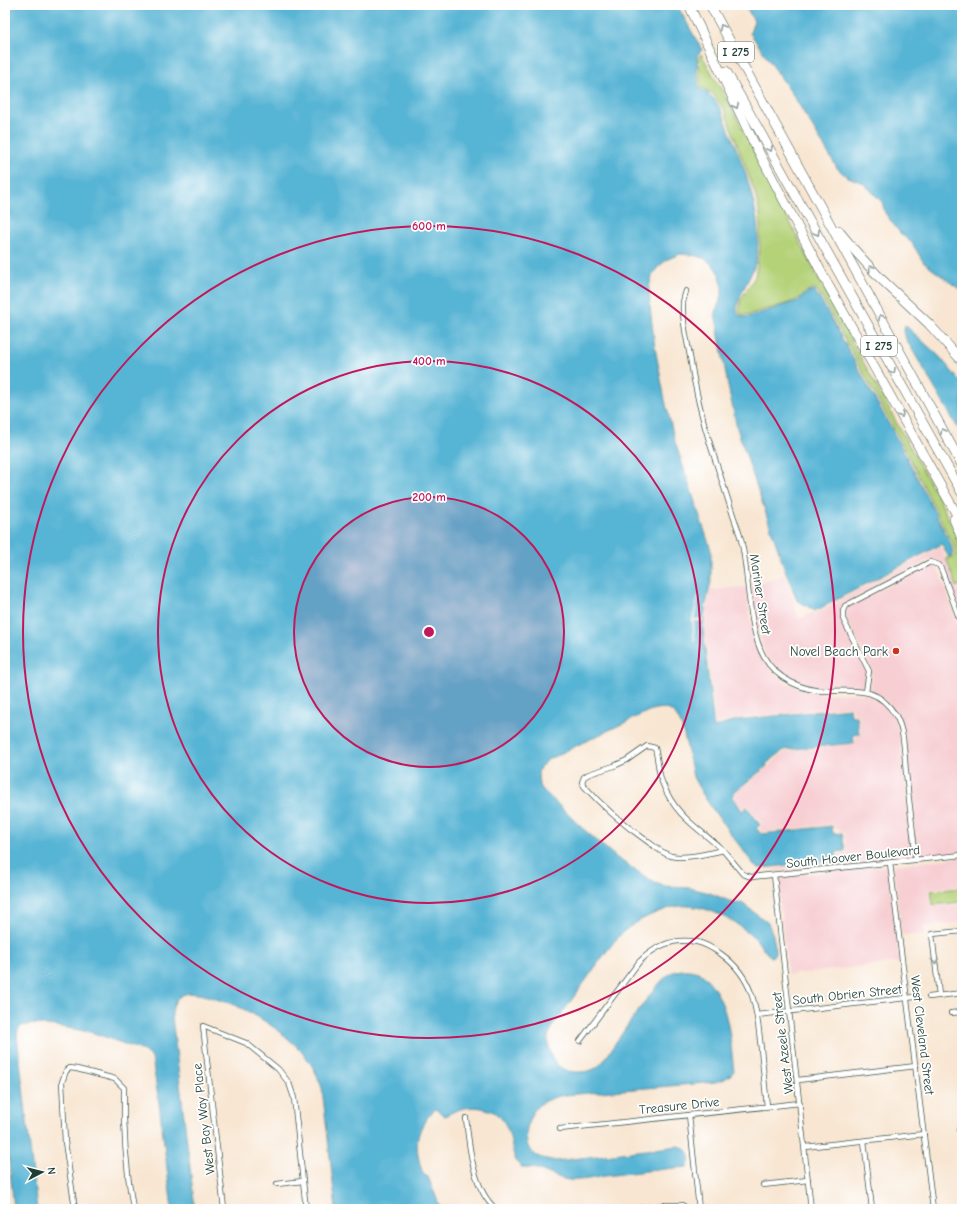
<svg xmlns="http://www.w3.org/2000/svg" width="967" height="1214" viewBox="0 0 967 1214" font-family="'Comic Neue',sans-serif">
	<rect width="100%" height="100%" fill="#fff"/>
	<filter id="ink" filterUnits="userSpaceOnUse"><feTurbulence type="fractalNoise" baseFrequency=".025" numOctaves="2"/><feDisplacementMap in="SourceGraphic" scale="8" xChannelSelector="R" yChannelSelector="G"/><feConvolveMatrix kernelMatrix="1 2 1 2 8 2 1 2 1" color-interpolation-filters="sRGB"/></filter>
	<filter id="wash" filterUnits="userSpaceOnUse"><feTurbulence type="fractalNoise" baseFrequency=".012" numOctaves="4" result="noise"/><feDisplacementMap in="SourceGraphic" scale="16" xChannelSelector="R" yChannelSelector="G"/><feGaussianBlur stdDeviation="0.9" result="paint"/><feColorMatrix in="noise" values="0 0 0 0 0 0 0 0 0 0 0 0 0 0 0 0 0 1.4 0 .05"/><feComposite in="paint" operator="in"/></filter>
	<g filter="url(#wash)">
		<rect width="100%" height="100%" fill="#f8e6d2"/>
		<g fill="#f7cfd3">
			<path d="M941,547l21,53v19l-18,-49 -4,-7 -10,-3 -80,40 -7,5 -2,6v9l26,51 -3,18 -9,-1 -28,1 -22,-3 -16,-8 -9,-6 -14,-16 -10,-33 -5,-37 34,-11 14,44 14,-7 3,1z"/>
			<path d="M930,564l7,3 2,5 23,62v219l-44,5 -13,-121 -2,-11 -5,-11 -12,-15 -17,-9 3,-16v-5l-26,-52v-7l2,-4 5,-3z"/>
			<path d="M746,587l5,37 6,24 5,11 14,16 10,7 17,8 23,4 29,-1 10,1 18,10 11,13 6,20 13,121 -138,14 -1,-3 58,-4 1,-2 5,-1 1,-2 -1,-5h5v-2h3l1,-2 -3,-19 -4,-1 -1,-3h-4l-1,-3 -2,-1 -70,8 -2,-3 2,-6 -14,-17 -6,2 -6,-9 -1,-4v-2l33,-26 1,-2 16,-13 70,-8 1,-8 5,-1 -2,-20 -5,-1 -2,-7 -2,-1 -114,12 -20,7 -11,-95 2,-21 4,-19z"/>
			<path d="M962,857v29l-31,3 -2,2 3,16 30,-3v18l-36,4 -2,1 1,7 -23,1 -9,-70z"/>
			<path d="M888,866l12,96 -112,13 -11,-98z"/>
		</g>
		<g fill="#b4d278" stroke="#6a8856">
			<path d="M701,54l34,60 100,197 107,194 12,25 8,26v28l-5,3 -11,-29 3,1 7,-4 -3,-11 -4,-8 -45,-89 -75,-137 -12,-20c-11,-3 -12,6 -21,10 -14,6 -31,9 -45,14l-7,1 -5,-2 2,-14 14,-22 5,-30v-33l-5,-21 -30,-82 -12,-17 -12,-7 -1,-6 -1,-25z"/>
			<path d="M962,888v14l-29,3 -2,-14z"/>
		</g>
		<g fill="#56b4d4" stroke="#3a7884">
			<path d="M5,5h672l25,45 -5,5 1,27 1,6c5,3 10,5 13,9 10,11 14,25 19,38 15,37 33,84 25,125 -4,19 -20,35 -19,54l7,3 7,-1 47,-15 10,-9 7,-1 12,20 75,137 45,88 4,9 2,9 -4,4 -7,-14 -127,67 -18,-11 -13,-33 -47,-139 -9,-42 -13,-73 7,-18v-11l-3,-10 -6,-9 -9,-7 -12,-3 -12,-1 -12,5 -10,8 -6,9 -3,11 1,20 5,41 10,52 10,42 36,108v32l-6,27 -2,21 11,98 22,-8 114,-12 1,8h6l2,18 -6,1 1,8 -70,7 -18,14 1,2 -33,26 -2,3 10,16 5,-4 13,18 -4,3 5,6 71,-8 1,8 9,-1 3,18 -9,1 1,8 -75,8h-3l-5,-3c-21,-29 -45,-57 -61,-88 -2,-12 -5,-23 -7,-34 -5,-21 -10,-42 -37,-32l-100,48 -9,8 -2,6 1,13 42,41 36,31 38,25 9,3 26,2 20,5 24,10h8l26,20 5,12 2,11v7l-3,4c-6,-2 -13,-15 -18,-20 -9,-8 -20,-15 -30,-20 -13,-7 -29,-12 -44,-11 -17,2 -45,15 -57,26 -12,12 -22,27 -32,41 -13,18 -26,36 -39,54 -1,4 -4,8 -4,11 -1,3 1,7 1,9 3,16 12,25 29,25 6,0 13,-1 18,-4 9,-6 15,-18 20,-26 11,-15 41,-61 55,-69 9,-4 18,-4 27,-1 6,3 9,7 13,12 19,25 19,57 23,87 -5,6 -10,9 -18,11l-151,13c-9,2 -19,4 -26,10 -11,9 -17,33 -9,45 5,8 18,9 26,11l123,-15c11,6 14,9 8,21 -28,2 -55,6 -82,9 -11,2 -25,5 -36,4 -9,-1 -23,-8 -32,-11 -4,-1 -11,0 -15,-2 -16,-7 -3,-49 -36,-58 -16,-4 -27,-1 -41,7l-10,-7c-21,21 -21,38 -12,65l5,3 13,32h-105l-14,-121c-5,-14 -11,-26 -21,-37 -16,-17 -36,-31 -56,-41 -9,-5 -19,-8 -29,-11 -20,-7 -44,-13 -44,18l23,192h-23l-13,-106 -7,-45 -8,-7 -53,-19 -36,-6 -20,-2 -14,2 -3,4 -1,5 20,174h-23l-9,-86z"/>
			<path d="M745,5h217v286l-38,-28 -12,-20 -12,-10 -15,-20 -3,-11 -19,-19 -17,-7 -9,-8 -42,-70 -45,-65 4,-12z"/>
			<path d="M905,325l35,32 22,27v51l-56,-96 -2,-8z"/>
		</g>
		<path fill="#f8e6d2" d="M698,596h1l-5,23h9v2h-9l1,21h-1l-2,-22z"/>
	</g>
	<g filter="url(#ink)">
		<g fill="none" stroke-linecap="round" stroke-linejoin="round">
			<g stroke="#40564c" stroke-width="6">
				<g id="street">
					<path d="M686,291c-1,4 -3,9 -3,13 -1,15 3,32 6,47 5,32 12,65 22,96 7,22 14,43 21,65 3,10 8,21 10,32 7,33 6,85 22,113 12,22 39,34 63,34 29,0 51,-5 69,25 9,16 8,38 10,56 3,30 7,59 10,88"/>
					<path d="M866,692l3,-21 -26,-52v-8l2,-5 85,-44 9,3 3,6 20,55"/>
					<path d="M647,746l8,2c3,11 3,23 7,34 13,34 35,45 61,68 -12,3 -40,9 -52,6 -9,-3 -17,-10 -24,-15 -23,-16 -44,-34 -63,-55l-2,-4 2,-5 5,-3 25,-8 13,-6z"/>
					<path d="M723,850l20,24 8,3 211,-22"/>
					<path d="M890,863l43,346"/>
					<path d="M774,875l37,334"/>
					<path d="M939,995l-7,-61 30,-3"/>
					<path d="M929,997l33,-4"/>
					<path d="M951,1013l11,-1"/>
					<path d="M757,1015l158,-18"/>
					<path d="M580,1041l59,-79c16,-16 34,-25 58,-20 9,2 17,7 24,12 34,24 36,57 40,95 2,19 4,38 6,57"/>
					<path d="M798,1080l118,-14"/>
					<path d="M689,1115l10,94"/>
					<path d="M466,1118c3,28 7,72 30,91"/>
					<path d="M560,1129l240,-26"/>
					<path d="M959,1130h3"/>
					<path d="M864,1141l8,68"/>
					<path d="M805,1147l119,-13"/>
					<path d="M277,1184l26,-3"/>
					<path d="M763,1185l45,-5"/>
					<path d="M75,1209l-10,-67 -3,-60 4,-11 4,-3 7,1 38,10 9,9c-1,41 2,81 9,121"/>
					<path d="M224,1209l-21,-183 43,17 32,26 11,14 5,15 12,111"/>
					<path d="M630,1209l34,-4h18l6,4"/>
				</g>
			</g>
			<g stroke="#40564c" stroke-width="10">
				<g id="highway">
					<path d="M689,5l64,136 74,142 135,241"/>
					<path d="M710,5l252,460"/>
					<path d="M726,71l236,422"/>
					<path d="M838,230l19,23 23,25 49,46 33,37"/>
					<path d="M954,519l8,20"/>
				</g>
			</g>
			<use href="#street" stroke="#fff" stroke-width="4.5"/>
			<use href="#highway" stroke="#fff" stroke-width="9"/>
		</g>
		<defs><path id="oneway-chevron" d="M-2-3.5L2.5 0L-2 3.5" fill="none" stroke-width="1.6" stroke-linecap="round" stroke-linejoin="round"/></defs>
		<g stroke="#8f9e9a">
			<use href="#oneway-chevron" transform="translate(722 27) rotate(-119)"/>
			<use href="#oneway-chevron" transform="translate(736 106) rotate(65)"/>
			<use href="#oneway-chevron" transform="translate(770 149) rotate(61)"/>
			<use href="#oneway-chevron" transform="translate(817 233) rotate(61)"/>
			<use href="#oneway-chevron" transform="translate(871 268) rotate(-133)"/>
			<use href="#oneway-chevron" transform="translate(881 317) rotate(-119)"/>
			<use href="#oneway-chevron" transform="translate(893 371) rotate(61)"/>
			<use href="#oneway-chevron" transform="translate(901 415) rotate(61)"/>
			<use href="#oneway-chevron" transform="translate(943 431) rotate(-119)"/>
			<use href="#oneway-chevron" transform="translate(935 961) rotate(83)"/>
		</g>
	</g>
	<circle cx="429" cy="632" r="135" fill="#c2185b" fill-opacity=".12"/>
	<g fill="none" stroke="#c2185b" stroke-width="2">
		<circle cx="429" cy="632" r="135"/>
		<circle cx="429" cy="632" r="271"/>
		<circle cx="429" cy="632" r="406"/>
	</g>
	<circle fill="#c8321e" stroke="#fff" stroke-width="1.5" cx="896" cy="651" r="4"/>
	<g text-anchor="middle" stroke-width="3.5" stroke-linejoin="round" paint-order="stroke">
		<g fill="#fff" stroke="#627771" stroke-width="1">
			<rect x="718" y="42" width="36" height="20" rx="3"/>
			<rect x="861" y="336" width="36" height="20" rx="3"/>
		</g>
		<g font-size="12" font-weight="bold" fill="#1f3d34">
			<text x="736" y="56">I 275</text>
			<text x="879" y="350">I 275</text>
		</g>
		<g font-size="13" fill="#1f3d34" stroke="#fff">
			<text transform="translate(761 594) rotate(81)" y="5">Mariner Street</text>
			<text transform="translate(853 856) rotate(-6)" y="5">South Hoover Boulevard</text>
			<text transform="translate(847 994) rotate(-6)" y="5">South Obrien Street</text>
			<text transform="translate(923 1035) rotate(83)" y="5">West Cleveland Street</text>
			<text transform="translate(782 1043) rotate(-97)" y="5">West Azeele Street</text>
			<text transform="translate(679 1105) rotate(-6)" y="5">Treasure Drive</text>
			<text transform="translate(203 1119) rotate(-97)" y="5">West Bay Way Place</text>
		</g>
		<g font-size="13" fill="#1f3d34" stroke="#fff" text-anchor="end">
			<text x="888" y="656">Novel Beach Park</text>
		</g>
	</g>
	<circle cx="429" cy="632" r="6" fill="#c2185b" stroke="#fff" stroke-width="2"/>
	<g font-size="12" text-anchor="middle" font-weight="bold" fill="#c2185b" stroke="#fff" stroke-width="3.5" stroke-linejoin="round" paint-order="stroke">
		<text x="429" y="230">600 m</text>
		<text x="429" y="365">400 m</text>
		<text x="429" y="501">200 m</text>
	</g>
	<rect width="967" height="1214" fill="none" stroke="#fff" stroke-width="20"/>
	<g transform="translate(42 1172) rotate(83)" stroke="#ffffff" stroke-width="3" paint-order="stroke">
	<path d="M0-3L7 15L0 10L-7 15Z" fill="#1f3d34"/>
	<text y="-6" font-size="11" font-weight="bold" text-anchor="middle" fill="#1f3d34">N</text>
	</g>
</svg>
